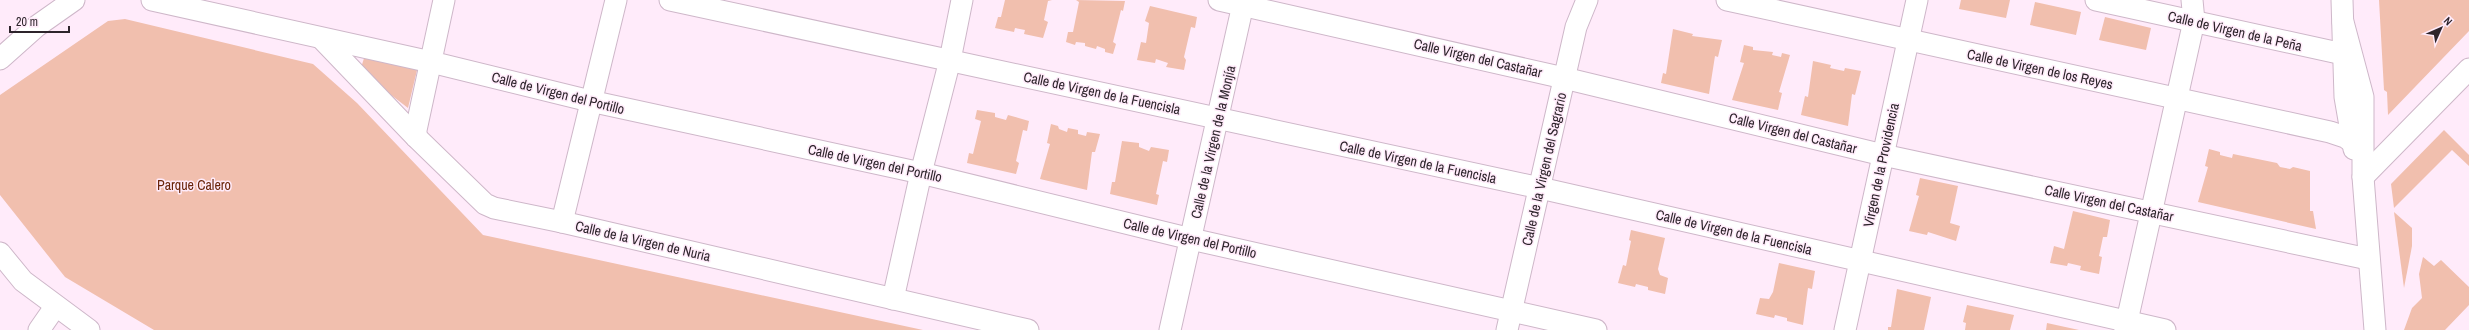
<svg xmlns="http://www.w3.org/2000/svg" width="2469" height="330" viewBox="0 0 2469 330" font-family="'Archivo Narrow',sans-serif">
	<rect width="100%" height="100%" fill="#ffebfa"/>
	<g fill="#f1bfae">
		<path d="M1005,0h47l-4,1 -4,19 4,2 -5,16 -19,-4 1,-4 -10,-2 -1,4 -19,-4 3,-11h3z"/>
		<path d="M1076,0l49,1 -2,10 -2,-1 -8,32 3,2 -3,10 -8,-2v-3l-8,-3 -1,3 -11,-3v-3l-9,-1 -1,3 -9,-3 2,-10h5l6,-30z"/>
		<path d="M1961,0h49l-4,18 -47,-9z"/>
		<path d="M2379,0h90v31l-81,84 -1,-23 -3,-2z"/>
		<path d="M2035,2l46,10 -5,23 -46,-10z"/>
		<path d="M1150,6l47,11 -2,11 -4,-1 -7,30 2,3 -2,10 -18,-3 2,-4 -12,-4 -1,4 -18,-3 4,-18 5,1 3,-20 -4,-2z"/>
		<path d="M2105,17l46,11 -5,22 -47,-10z"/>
		<path d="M125,19l188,45 44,39 126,132 440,95h-769l-89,-53 -65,-82v-100l108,-74z"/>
		<path d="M1673,29l20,5 -1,2 30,4 -4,17 -3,-1 -6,38 -48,-11 2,-10 3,1z"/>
		<path d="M1744,45l9,2v3l20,2 -1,3 9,2 1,-4 8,2 -11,37 3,1 -4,17 -46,-10 12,-37 -4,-1z"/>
		<path d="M365,55l53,11 -10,42 -48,-37z"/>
		<path d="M1813,61l18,4 -1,3 14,3 1,-3 16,3 -6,24 -3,-1 -4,32 -47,-11 4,-19 3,1z"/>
		<path d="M977,110l18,3v4l11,3 2,-5 21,6 -2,10 -4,-1 -7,31 3,2 -3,11 -49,-11 2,-10 4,1 8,-33 -6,-2z"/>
		<path d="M1051,124l7,2 1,3 8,3 1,-4 10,2v4l8,2 1,-4 13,2 -5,18h-3l-5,38 -47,-11 10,-35 -3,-1z"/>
		<path d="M2444,130l25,25v11l-17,-16 -58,58 -3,-24z"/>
		<path d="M1122,141l17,2v4l10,4 2,-4 18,3 -2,12 -4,-1 -7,33 3,1 -2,10 -47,-11 2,-12h3z"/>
		<path d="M2209,149l11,3v3l12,3 1,-4 44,9 3,4 10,2 3,-2 17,4v40h3l3,18 -118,-27 10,-35 -3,-1z"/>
		<path d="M1920,178l38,8 -8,37 10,3 -4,15 -28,-9 -1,3 -18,-4 10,-35 -3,-1z"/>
		<path d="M2073,211l37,9 -3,17h-4l-4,19 3,1 -3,17 -19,-4 1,-4 -13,-3 -1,3 -17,-3 4,-17 10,3z"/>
		<path d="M2394,212l18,16v18l-8,42z"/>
		<path d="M1631,230l34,8 -7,31 2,6 8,3 -3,16 -17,-4v-3l-12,-3 -1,3 -17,-4 5,-18 3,1 5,-25 -2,-1z"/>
		<path d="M2423,257l11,9 7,-6 28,27v18l-24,25h-41l8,-22 10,-10 -3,-24z"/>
		<path d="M1779,263l36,8 -3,18 -4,-1 -5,37 -16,-4v-3l-12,-3 -1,3 -18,-4 4,-16 9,1 4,-7z"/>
		<path d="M1897,289l34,8 -7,33h-36v-3h3z"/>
		<path d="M1967,305l47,10 -4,15h-45l1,-7 -3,-1z"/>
		<path d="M2047,323l32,7h-33z"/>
	</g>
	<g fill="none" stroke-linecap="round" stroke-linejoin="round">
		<g stroke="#ceb7c9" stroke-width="23">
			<g id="minor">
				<path d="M152,0l279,62 159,39 331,72 270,66 405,91"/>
				<path d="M670,0l870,188 625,142"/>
				<path d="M1219,0l345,78 319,77 485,104"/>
				<path d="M1727,0l603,132 15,5 7,5"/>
				<path d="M2096,0l247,54 5,4 5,13"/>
				<path d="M2342,0l3,97 9,52"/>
				<path d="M2343,22l20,75v80l12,153"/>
				<path d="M322,39l94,98 69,67 9,4 68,14 466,108"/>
				<path d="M0,59l37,-33 37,-26"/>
				<path d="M416,137v-7l28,-130"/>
				<path d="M2363,177l106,-108"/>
				<path d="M562,222l54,-222"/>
				<path d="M0,253l23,28 66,49"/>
				<path d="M893,299l28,-126 29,-113 12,-60"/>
				<path d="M39,330l16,-23"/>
				<path d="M1170,330l74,-330"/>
				<path d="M1507,330l69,-303 11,-27"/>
				<path d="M1845,330l72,-330"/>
				<path d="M2125,330l69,-309 -2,-21"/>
			</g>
		</g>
		<use href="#minor" stroke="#fff" stroke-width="21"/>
	</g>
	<g text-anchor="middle" stroke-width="3" stroke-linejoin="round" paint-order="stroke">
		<g font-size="14" fill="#2d242b" stroke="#ffebfa">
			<text transform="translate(2235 31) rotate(13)" y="5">Calle de Virgen de la Peña</text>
			<text transform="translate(1478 58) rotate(13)" y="5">Calle Virgen del Castañar</text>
			<text transform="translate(2040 69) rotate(12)" y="5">Calle de Virgen de los Reyes</text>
			<text transform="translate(558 93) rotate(14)" y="5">Calle de Virgen del Portillo</text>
			<text transform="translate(1102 93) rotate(12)" y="5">Calle de Virgen de la Fuencisla</text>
			<text transform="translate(1793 133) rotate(14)" y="5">Calle Virgen del Castañar</text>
			<text transform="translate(1213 142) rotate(-77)" y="5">Calle de la Virgen de la Monjía</text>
			<text transform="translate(1418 162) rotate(12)" y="5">Calle de Virgen de la Fuencisla</text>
			<text transform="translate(875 163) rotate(12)" y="5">Calle de Virgen del Portillo</text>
			<text transform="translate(1881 165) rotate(-78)" y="5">Virgen de la Providencia</text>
			<text transform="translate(1544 169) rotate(-77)" y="5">Calle de la Virgen del Sagrario</text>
			<text transform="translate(2109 203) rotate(12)" y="5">Calle Virgen del Castañar</text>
			<text transform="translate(1734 232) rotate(13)" y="5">Calle de Virgen de la Fuencisla</text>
			<text transform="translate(1190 238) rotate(13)" y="5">Calle de Virgen del Portillo</text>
			<text transform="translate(643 241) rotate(13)" y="5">Calle de la Virgen de Nuria</text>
		</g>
		<g font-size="14" fill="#6a2409" stroke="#ffebfa">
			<text x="194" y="190">Parque Calero</text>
		</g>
	</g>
	<g transform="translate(2441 28) rotate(45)" stroke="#ffebfa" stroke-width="3" paint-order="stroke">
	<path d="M0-3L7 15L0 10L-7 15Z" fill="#2d242b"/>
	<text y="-6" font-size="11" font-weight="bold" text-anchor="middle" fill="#2d242b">N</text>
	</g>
	<path d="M10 26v6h59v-6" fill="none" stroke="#2d242b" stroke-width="2"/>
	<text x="16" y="26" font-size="12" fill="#2d242b" stroke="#ffebfa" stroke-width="3" paint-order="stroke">20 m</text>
</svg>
